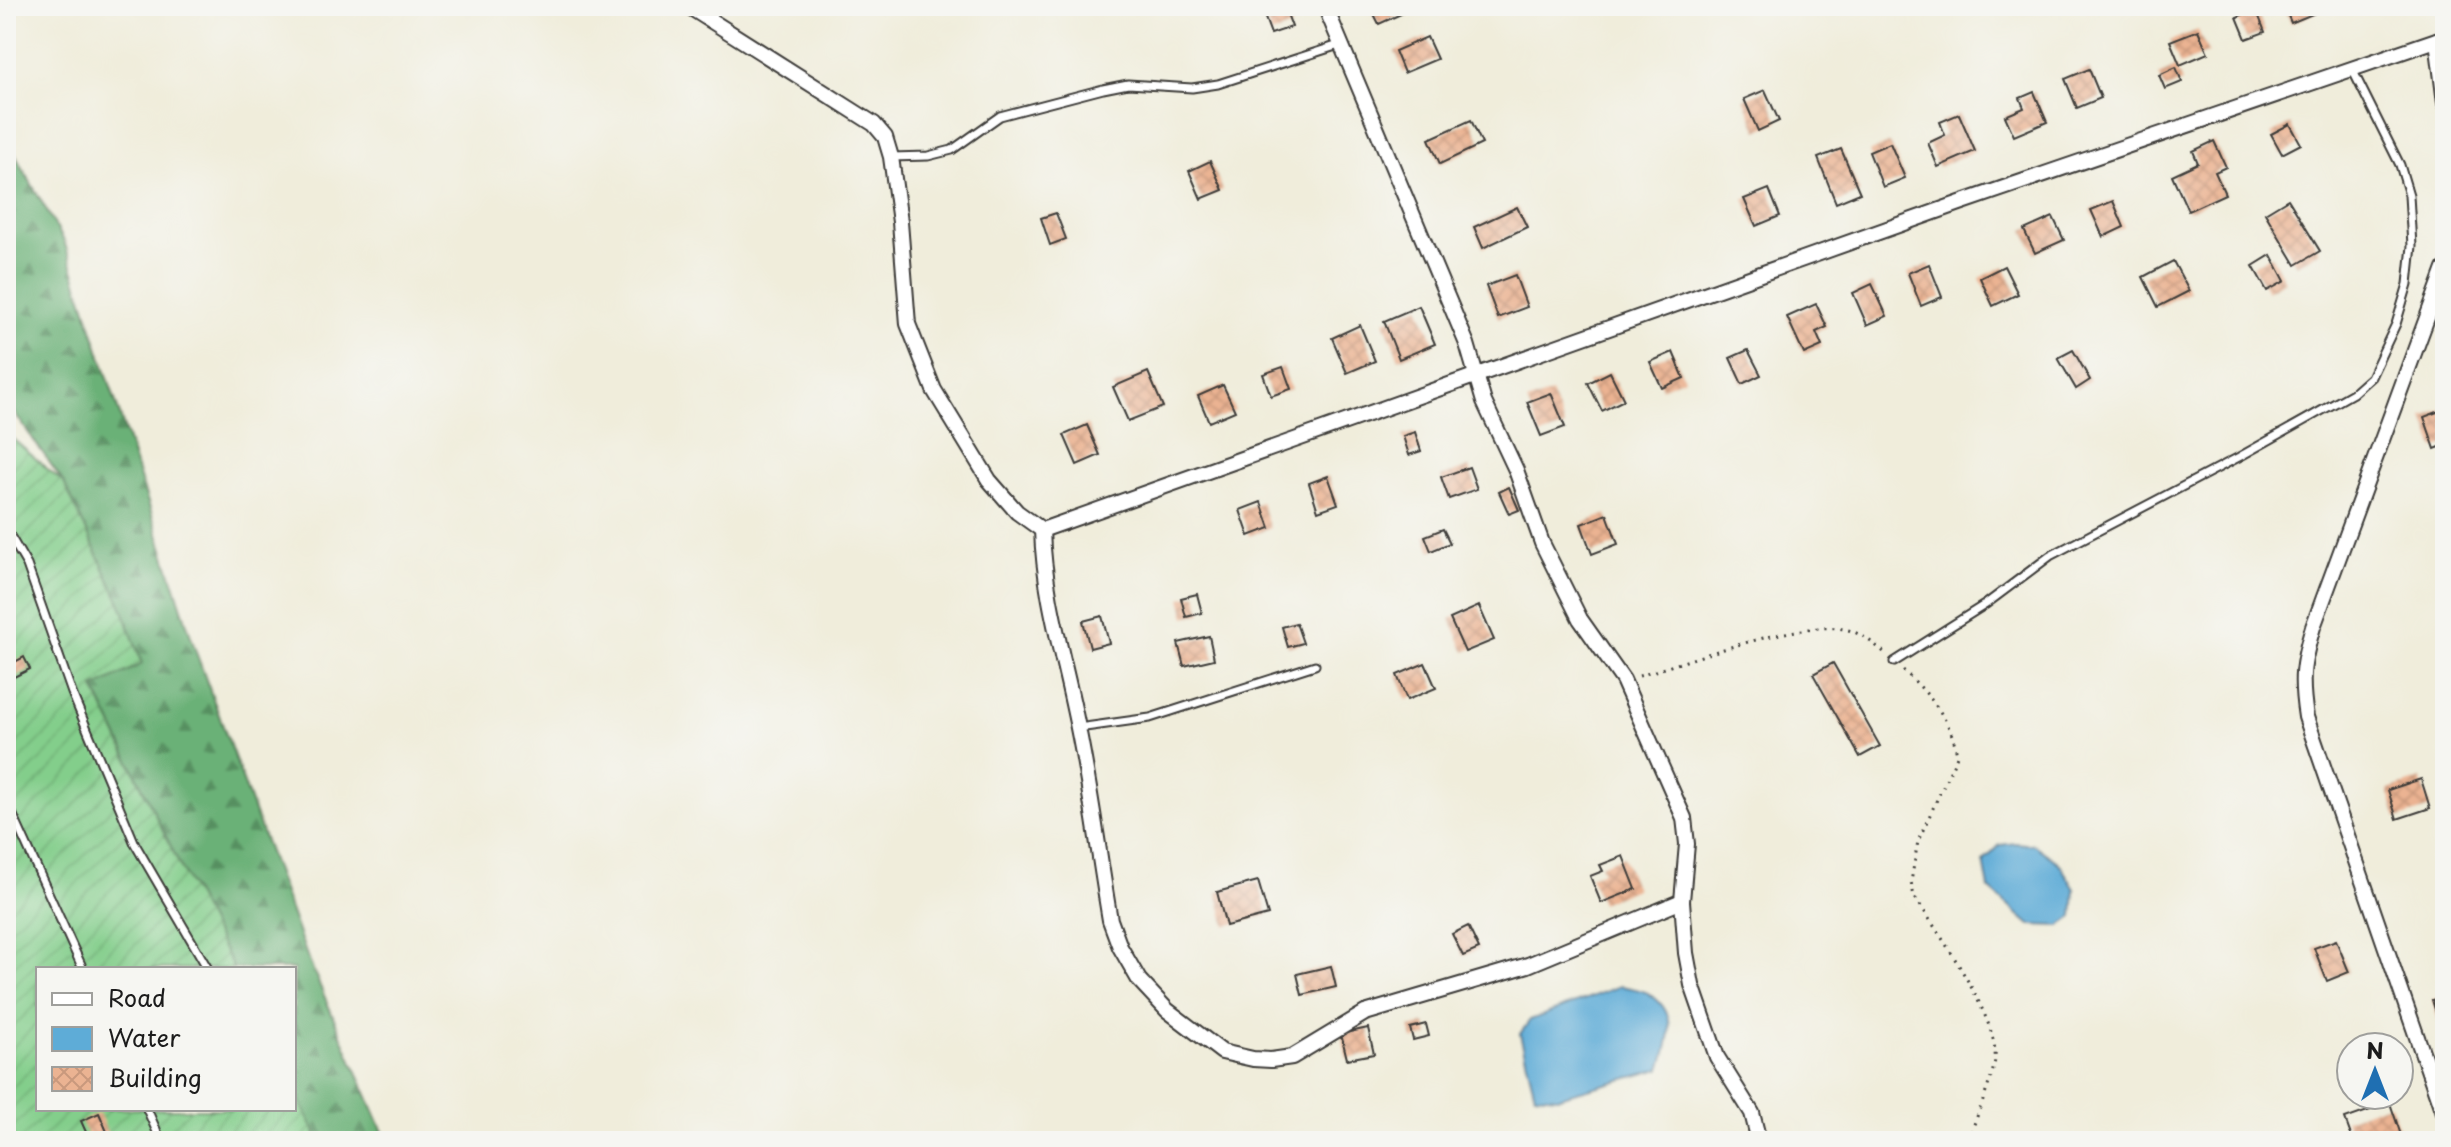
<svg xmlns="http://www.w3.org/2000/svg" width="2451" height="1147" viewBox="0 0 2451 1147" font-family="'Playpen Sans',sans-serif">
	<defs>
		<pattern id="forest-firs" width="22" height="20" patternUnits="userSpaceOnUse" patternTransform="scale(2)"><rect width="22" height="20" fill="#6ab177"/><path d="M5 1l3.5 6h-7zM16 11l3.5 6h-7z" fill="#568f61"/></pattern>
		<pattern id="garden-furrows" width="10" height="10" patternUnits="userSpaceOnUse" patternTransform="scale(2)"><rect width="10" height="10" fill="#83ce8b"/><path d="M-1 1l2-2M0 10L10 0M9 11l2-2" fill="none" stroke="#71b077"/></pattern>
		<pattern id="building-cross-hatch" width="8" height="8" patternUnits="userSpaceOnUse" patternTransform="scale(2)"><rect width="8" height="8" fill="#ebb392"/><path d="M0 0l8 8M0 8l8-8" fill="none" stroke="#c9997d"/></pattern>
	</defs>
	<rect width="100%" height="100%" fill="#f6f6f2"/>
	<filter id="ink" filterUnits="userSpaceOnUse"><feTurbulence type="fractalNoise" baseFrequency=".0125" numOctaves="2"/><feDisplacementMap in="SourceGraphic" scale="16" xChannelSelector="R" yChannelSelector="G"/><feConvolveMatrix kernelMatrix="1 2 1 2 8 2 1 2 1" color-interpolation-filters="sRGB"/></filter>
	<filter id="wash" filterUnits="userSpaceOnUse"><feTurbulence type="fractalNoise" baseFrequency=".006" numOctaves="4" result="noise"/><feDisplacementMap in="SourceGraphic" scale="32" xChannelSelector="R" yChannelSelector="G"/><feGaussianBlur stdDeviation="1.8" result="paint"/><feColorMatrix in="noise" values="0 0 0 0 0 0 0 0 0 0 0 0 0 0 0 0 0 1.4 0 .05"/><feComposite in="paint" operator="in"/></filter>
	<g filter="url(#wash)">
		<rect width="100%" height="100%" fill="#f0eddb"/>
		<path fill="url(#forest-firs)" stroke="#43664a" stroke-width="2" d="M6,139l58,102 132,411 111,304 80,185h-68l-25,-53v-119h-60l-51,-97 -89,-185 48,-23 -20,-57 -58,-124 -58,-82z"/>
		<path fill="url(#garden-furrows)" stroke="#507554" stroke-width="2" d="M6,433l58,50 58,124 20,57 -48,24 89,184 51,97h-196v140h256v-21l25,53h-313z"/>
		<g fill="#5eacd7" stroke="#3d647a" stroke-width="2">
			<path d="M2016,843l18,2 25,18 16,26 -2,28 -13,9 -30,-1 -41,-36 -5,-28 16,-16z"/>
			<path d="M1620,986c9,2 23,3 31,9 28,19 19,47 10,74l-102,28 -24,-2 -15,-61 10,-14z"/>
		</g>
		<g id="blocks">
			<g fill="url(#building-cross-hatch)">
				<path d="M1272,6h12l8,21 -21,7 -9,-24z"/>
				<path d="M1370,6h27l4,8 -22,10z"/>
				<path d="M2284,6h28l3,7 -24,10z"/>
				<path d="M2256,9l9,23 -19,7 -9,-22z"/>
				<path d="M2198,30l10,23 -28,12 -10,-24z"/>
				<path d="M1427,37l10,22 -33,14 -9,-22z"/>
				<path d="M2176,67l6,15 -17,7 -6,-14z"/>
				<path d="M2089,69l12,29 -24,10 -12,-29z"/>
				<path d="M1765,90l14,31 -21,10 -14,-32z"/>
				<path d="M2034,92l13,30 -33,14 -9,-20 19,-8 -4,-10z"/>
				<path d="M1959,114l16,37 -37,16 -10,-24 17,-8 -5,-13z"/>
				<path d="M1471,120l11,24 -42,20 -11,-25z"/>
				<path d="M2290,124l11,20 -19,10 -11,-20z"/>
				<path d="M2214,141l12,26 -11,5 10,22 -37,17 -16,-36 26,-12 -5,-12z"/>
				<path d="M1890,143l15,35 -22,9 -14,-35z"/>
				<path d="M1841,149l19,44 -24,10 -18,-45z"/>
				<path d="M1210,161l13,29 -22,9 -12,-28z"/>
				<path d="M1769,189l11,27 -24,10 -12,-27z"/>
				<path d="M2288,199l32,52 -24,14 -31,-52z"/>
				<path d="M2113,201l11,26 -21,10 -12,-27z"/>
				<path d="M1517,207l10,20 -44,21 -9,-21z"/>
				<path d="M1056,213l10,26 -16,6 -9,-27z"/>
				<path d="M2053,217l11,23 -29,13 -11,-23z"/>
				<path d="M2271,255l14,26 -18,10 -14,-25z"/>
				<path d="M2173,261l16,30 -31,16 -15,-30z"/>
				<path d="M1929,264l13,33 -21,9 -13,-33z"/>
				<path d="M2004,266l14,28 -25,12 -13,-28z"/>
				<path d="M1515,275l12,32 -29,11 -12,-32z"/>
				<path d="M1872,284l15,32 -20,9 -14,-32z"/>
				<path d="M1816,304l11,23 -11,5 6,14 -18,8 -17,-37z"/>
				<path d="M1419,306l16,38 -36,15 -15,-38z"/>
				<path d="M1360,325l15,36 -28,12 -15,-35z"/>
				<path d="M1748,350l13,25 -19,9 -12,-26z"/>
				<path d="M2073,350l17,30 -14,9 -18,-31z"/>
				<path d="M1673,352l11,26 -22,10 -12,-26z"/>
				<path d="M1283,367l8,22 -20,7 -8,-22z"/>
				<path d="M1148,372l15,35 -35,14 -15,-34z"/>
				<path d="M1610,372l14,28 -22,11 -14,-28z"/>
				<path d="M1223,385l12,26 -26,11 -11,-26z"/>
				<path d="M1551,393l14,34 -24,9 -14,-34z"/>
				<path d="M2445,409v36l-10,4 -11,-32z"/>
				<path d="M1087,425l13,30 -23,10 -13,-30z"/>
				<path d="M1415,432l6,19 -12,4 -6,-19z"/>
				<path d="M1469,467l8,22 -28,10 -8,-22z"/>
				<path d="M1328,476l10,28 -20,7 -9,-28z"/>
				<path d="M1509,487l10,23 -10,4 -10,-22z"/>
				<path d="M1261,502l9,26 -21,8 -9,-26z"/>
				<path d="M1607,514l11,30 -26,10 -11,-30z"/>
				<path d="M1443,529l7,14 -19,8 -6,-15z"/>
				<path d="M1197,594l5,19 -16,4 -5,-19z"/>
				<path d="M1479,606l15,34 -29,12 -15,-33z"/>
				<path d="M1102,616l7,27 -19,5 -7,-27z"/>
				<path d="M1296,623l7,20 -15,4 -6,-20z"/>
				<path d="M1209,636l5,23 -30,7 -6,-23z"/>
				<path d="M10,657l3,6 11,-6 6,12 -20,10 -4,-7v-13z"/>
				<path d="M1425,663l11,25 -29,12 -10,-25z"/>
				<path d="M1833,663l47,83 -20,11 -47,-83z"/>
				<path d="M2421,779l9,29 -33,11 -9,-29z"/>
				<path d="M1623,856l13,33 -35,14 -11,-27 13,-5 -3,-6z"/>
				<path d="M1258,881l10,34 -42,11 -9,-34z"/>
				<path d="M1468,926l11,23 -16,7 -11,-22z"/>
				<path d="M2336,940l13,32 -22,9 -13,-33z"/>
				<path d="M1331,966l5,21 -34,8 -5,-21z"/>
				<path d="M2445,996v42h-1l-12,-38z"/>
				<path d="M1426,1024l3,12 -16,4 -3,-12z"/>
				<path d="M1368,1028l6,26 -27,5 -6,-25z"/>
				<path d="M2390,1103l12,35 -9,3h-40l-8,-22z"/>
				<path d="M99,1113l9,21 -18,7 -9,-20z"/>
			</g>
		</g>
	</g>
	<g filter="url(#ink)">
		<use href="#blocks" fill-opacity="0" stroke="#3c3b39" stroke-width="2"/>
		<g fill="none" stroke-linecap="round" stroke-linejoin="round">
			<g stroke="#3c3b39" stroke-width="11">
				<g id="service">
					<path d="M891,157l37,-1 24,-6 48,-34 103,-27 25,-5 64,4 26,-4 124,-40"/>
					<path d="M6,529l21,36 45,128 63,151 73,125"/>
					<path d="M1894,662l92,-58 64,-48 189,-99 114,-64 18,-16 25,-53 12,-40 4,-38 -3,-51 -9,-30 -48,-96"/>
					<path d="M1078,728l72,-10 165,-53"/>
					<path d="M6,800l77,169"/>
					<path d="M147,1109l14,32"/>
				</g>
			</g>
			<g stroke="#3c3b39" stroke-width="18">
				<g id="minor">
					<path d="M688,6l186,118 11,13 6,20 9,65 8,102 26,66 55,90 28,32 25,18"/>
					<path d="M1325,6l142,338 17,58 32,68 26,73 38,76 43,61 61,138 3,26 -5,57 4,52 6,32 25,72 35,56 7,28"/>
					<path d="M2437,40l8,63"/>
					<path d="M2445,269l-132,358c-11,37 -13,52 -7,90l139,401"/>
					<path d="M1042,530l918,-327 485,-166"/>
					<path d="M1042,530c2,68 23,131 36,198 13,63 21,128 32,192l10,27 19,33 28,30 55,42 31,7 18,1 21,-3 73,-44 163,-48 154,-64"/>
				</g>
			</g>
			<g stroke="#3c3b39" stroke-width="3" stroke-dasharray="2 6" stroke-linecap="butt">
				<path d="M1903,670c25,23 50,51 54,86l-39,85 -7,41 3,14c23,35 85,122 81,163 -2,20 -20,61 -27,82"/>
				<path d="M1639,676c50,-15 158,-56 205,-47 16,3 29,14 42,25"/>
			</g>
			<use href="#service" stroke="#fff" stroke-width="7"/>
			<use href="#minor" stroke="#fff" stroke-width="14"/>
		</g>
	</g>
	<rect width="2451" height="1147" fill="none" stroke="#f6f6f2" stroke-width="32"/>
	<rect x="36" y="967" width="260" height="144" fill="#f6f6f2" stroke="#9f9f9c" stroke-width="2"/>
	<rect x="52" y="993" width="40" height="12" fill="#ffffff" stroke="#9f9f9c" stroke-width="2"/>
	<text x="108" y="1007" font-size="24" fill="#1c1c1c">Road</text>
	<rect x="52" y="1027" width="40" height="24" fill="#5eacd7" stroke="#9f9f9c" stroke-width="2"/>
	<text x="108" y="1047" font-size="24" fill="#1c1c1c">Water</text>
	<rect x="52" y="1067" width="40" height="24" fill="url(#building-cross-hatch)" stroke="#9f9f9c" stroke-width="2"/>
	<text x="108" y="1087" font-size="24" fill="#1c1c1c">Building</text>
	<g transform="translate(2375 1071)"><circle r="38" fill="#f6f6f2" stroke="#9f9f9c" stroke-width="2"/>
	<path d="M0-6L14 30L0 20L-14 30Z" fill="#1f6fb2"/>
	<text y="-12" font-size="22" font-weight="bold" text-anchor="middle" fill="#1c1c1c">N</text>
	</g>
</svg>
